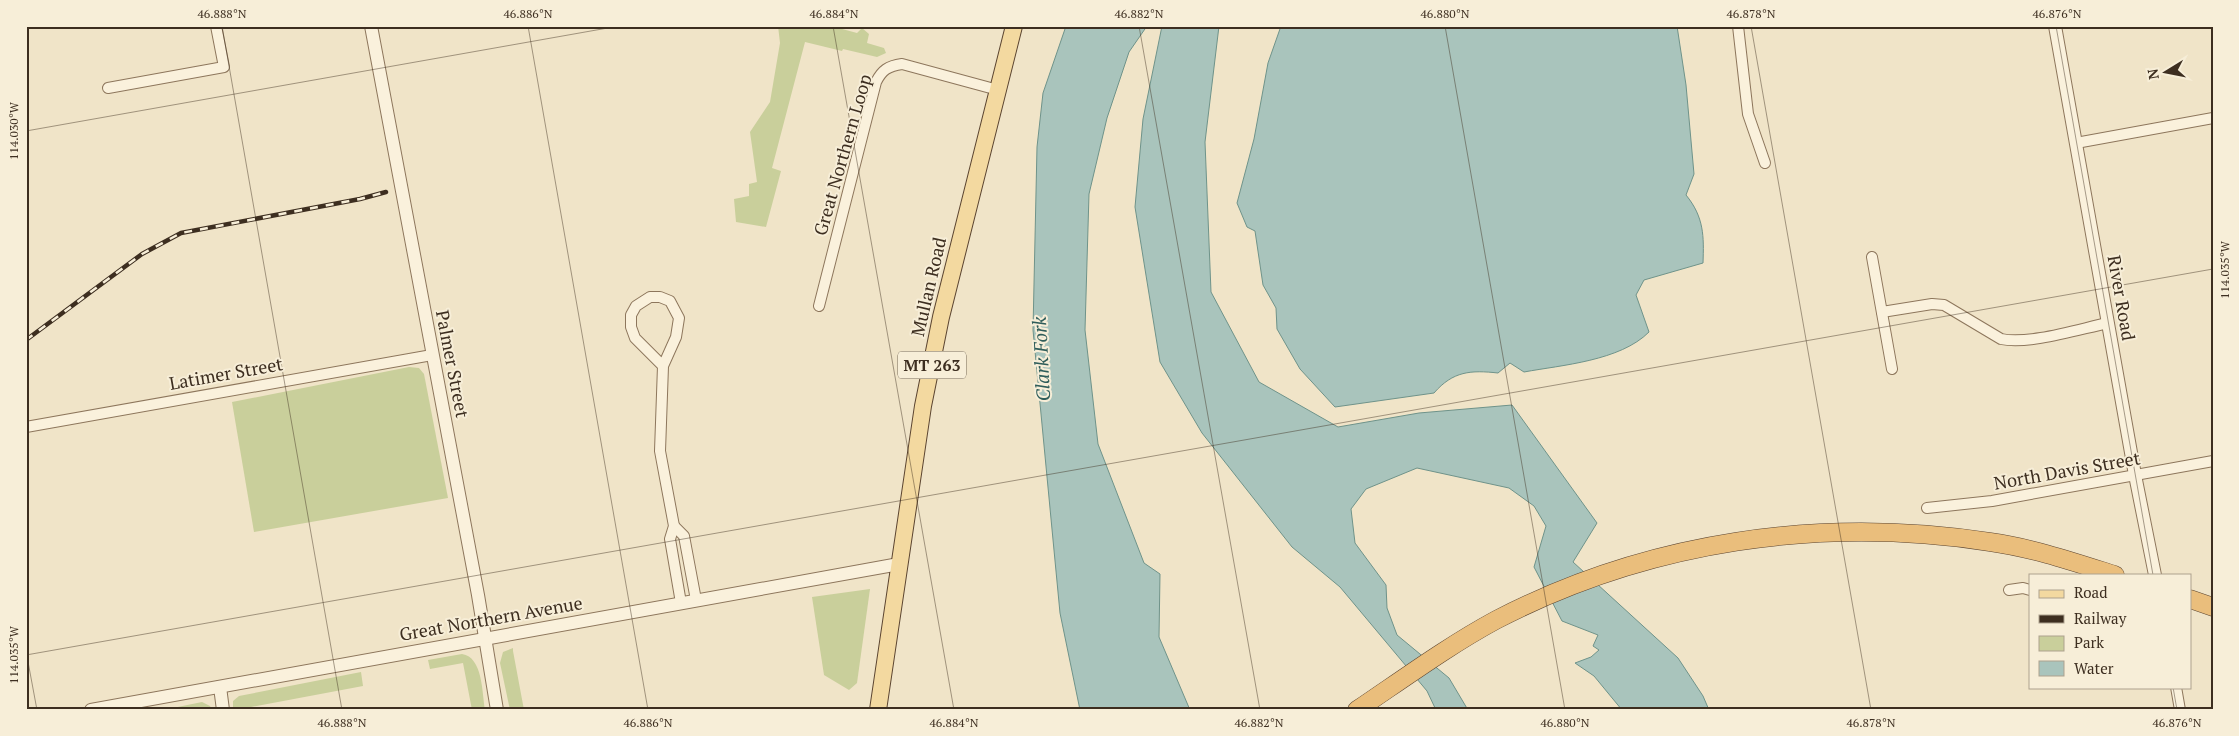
<svg xmlns="http://www.w3.org/2000/svg" width="2239" height="736" viewBox="0 0 2239 736" font-family="'PT Serif',serif">
	<rect width="100%" height="100%" fill="#f0e4c8"/>
	<g fill="#c9cf9b">
		<path d="M778,26h53l26,7 5,-5 7,6 -2,9 17,5 2,5 -9,4 -34,-8 -1,2 -37,-9 -33,126 9,3 -15,56 -30,-5 -2,-23 15,-3v-12l8,-2 -7,-50 20,-30 10,-59z"/>
		<path d="M409,367l10,1 5,6 24,124 -194,34 -22,-130z"/>
		<path d="M870,589l-13,94 -8,7 -25,-15 -12,-78z"/>
		<path d="M513,648v3l11,59h-14l-10,-47 3,-11z"/>
		<path d="M462,654c21,3 20,39 23,56h-13l-9,-47 -33,6 -2,-9z"/>
		<path d="M361,672l2,14 -112,21v3h-18v-9l6,-5z"/>
		<path d="M202,702l8,4 2,4h-49z"/>
	</g>
	<g fill="#a9c4bc" stroke="#6f938a">
		<path d="M1066,26h81l-18,26 -22,66 -18,76 -4,136 13,114 46,119 16,11 -1,63 31,73h-110l-20,-97 -27,-283 4,-183 6,-54z"/>
		<path d="M1162,26h57l-14,116 6,150 48,90 79,45 81,-14 93,-8 85,118 -24,39 105,96 25,38 6,14h-87l-28,-34 -19,-13 16,-6 8,-7 -6,-4 5,-11 -36,-14 -28,-54 12,-41 -12,-20 -25,-18 -92,-20 -51,21 -15,20 4,34 31,42 1,23 10,27 52,43 19,32h-32l-9,-19 -87,-104 -48,-40 -90,-114 -42,-71 -25,-155 8,-88z"/>
		<path d="M1281,26h396l9,59 8,89 -8,21c18,22 18,41 17,68l-59,17 -8,15 13,37c-29,29 -87,33 -125,40l-14,-9 -12,10c-27,-3 -45,-2 -64,20l-99,14 -35,-38 -23,-40 -1,-21 -13,-23 -8,-54 -8,-4 -10,-24 17,-64 14,-76z"/>
	</g>
	<g fill="none" stroke-linecap="round" stroke-linejoin="round">
		<g stroke="#8d765c" stroke-width="12">
			<g id="minor">
				<path d="M1738,26l10,88 17,49"/>
				<path d="M108,88l116,-21 -8,-41"/>
				<path d="M2076,143l137,-25"/>
				<path d="M1872,257l20,112"/>
				<path d="M819,306l57,-224c6,-12 12,-16 26,-18l96,26"/>
				<path d="M1882,312l50,-8 12,1 57,34c28,6 78,-10 107,-16"/>
				<path d="M663,366l-28,-28 -4,-11v-12l5,-9 14,-9h10l10,4 9,17 -3,19 -13,29 -3,85 14,75 -4,13 11,64"/>
				<path d="M26,427l406,-72"/>
				<path d="M1927,508l65,-7 221,-40"/>
				<path d="M674,526l10,10 12,64"/>
				<path d="M2009,590l14,-2 7,2"/>
				<path d="M2176,687l4,23"/>
			</g>
		</g>
		<g stroke="#8d765c" stroke-width="14">
			<g id="tertiary">
				<path d="M371,26l107,569 19,115"/>
				<path d="M2055,26l80,449 20,100"/>
				<path d="M220,687l3,23"/>
				<path d="M91,710l808,-146"/>
			</g>
		</g>
		<g stroke="#5b4430" stroke-width="18">
			<path id="primary" d="M878,710l45,-304 18,-89 73,-291"/>
		</g>
		<g stroke="#5b4430" stroke-width="19">
			<g id="trunk">
				<path d="M2190,599l23,8"/>
				<path d="M1357,710c46,-31 91,-64 139,-90 152,-79 325,-104 494,-78 43,6 84,20 125,33"/>
			</g>
		</g>
		<use href="#minor" stroke="#faf1dc" stroke-width="10"/>
		<use href="#tertiary" stroke="#faf1dc" stroke-width="12"/>
		<use href="#primary" stroke="#f3d9a0" stroke-width="16"/>
		<use href="#trunk" stroke="#eabe7c" stroke-width="18"/>
		<g stroke="#3d2e20" stroke-width="4.5">
			<path id="rail" d="M26,340l116,-86 39,-21 179,-34 26,-7"/>
		</g>
		<use href="#rail" stroke="#f7eed8" stroke-width="2.5" stroke-dasharray="8" stroke-linecap="butt"/>
	</g>
	<path fill="none" stroke="#3d2e20" stroke-width="1" stroke-opacity="0.45" d="M222,26l120,684M528,26l120,684M833,26l121,684M1139,26l121,684M1445,26l120,684M1751,26l120,684M2056,26l97,549M26,131l593,-105M26,651l11,59M26,655l2187,-386M2173,687l4,23"/>
	<g text-anchor="middle" stroke-width="4" stroke-linejoin="round" paint-order="stroke">
		<rect fill="#f7eed8" stroke="#756857" stroke-width="1" x="898" y="351.5" width="68" height="27" rx="4"/>
		<g font-size="16" font-weight="bold" fill="#3d2e20">
			<text x="932" y="371">MT 263</text>
		</g>
		<g font-size="18" fill="#3d2e20" stroke="#f7eed8">
			<text transform="translate(843 155) rotate(-74)" y="6">Great Northern Loop</text>
			<text transform="translate(929 287) rotate(-77)" y="6">Mullan Road</text>
			<text transform="translate(2121 298) rotate(80)" y="6">River Road</text>
			<text transform="translate(452 364) rotate(79)" y="6">Palmer Street</text>
			<text transform="translate(226 374) rotate(-10)" y="6">Latimer Street</text>
			<text transform="translate(2067 471) rotate(-10)" y="6">North Davis Street</text>
			<text transform="translate(491 619) rotate(-10)" y="6">Great Northern Avenue</text>
		</g>
		<g font-size="19" font-style="italic" fill="#2f5d5a" stroke="#f7eed8">
			<text transform="translate(1041 359) rotate(-93)" y="7">Clark Fork</text>
		</g>
	</g>
	<rect width="2239" height="736" fill="none" stroke="#f7eed8" stroke-width="55"/>
	<rect x="2029" y="574" width="162" height="115" fill="#f7eed8" stroke="#ada18e"/>
	<rect x="2039" y="590" width="25" height="8" fill="#f3d9a0" stroke="#ada18e"/>
	<text x="2074" y="598" font-size="15" fill="#3d2e20">Road</text>
	<rect x="2039" y="615" width="25" height="8" fill="#3d2e20" stroke="#ada18e"/>
	<text x="2074" y="624" font-size="15" fill="#3d2e20">Railway</text>
	<rect x="2039" y="636" width="25" height="15" fill="#c9cf9b" stroke="#ada18e"/>
	<text x="2074" y="648" font-size="15" fill="#3d2e20">Park</text>
	<rect x="2039" y="661" width="25" height="15" fill="#a9c4bc" stroke="#ada18e"/>
	<text x="2074" y="674" font-size="15" fill="#3d2e20">Water</text>
	<g transform="translate(2166 72) rotate(260)" stroke="#f7eed8" stroke-width="4" paint-order="stroke">
	<path d="M0-4L9 19L0 12L-9 19Z" fill="#3d2e20"/>
	<text y="-8" font-size="14" font-weight="bold" text-anchor="middle" fill="#3d2e20">N</text>
	</g>
	<rect x="28" y="28" width="2184" height="680" fill="none" stroke="#3d2e20" stroke-width="2"/>
	<g font-size="12" text-anchor="middle" fill="#3d2e20">
		<text x="222" y="18">46.888°N</text>
		<text x="528" y="18">46.886°N</text>
		<text x="834" y="18">46.884°N</text>
		<text x="1139" y="18">46.882°N</text>
		<text x="1445" y="18">46.880°N</text>
		<text x="1751" y="18">46.878°N</text>
		<text x="2057" y="18">46.876°N</text>
		<text transform="translate(14 131) rotate(-90)" y="4">114.030°W</text>
		<text transform="translate(2225 270) rotate(-90)" y="4">114.035°W</text>
		<text transform="translate(14 655) rotate(-90)" y="4">114.035°W</text>
		<text x="342" y="727">46.888°N</text>
		<text x="648" y="727">46.886°N</text>
		<text x="954" y="727">46.884°N</text>
		<text x="1259" y="727">46.882°N</text>
		<text x="1565" y="727">46.880°N</text>
		<text x="1871" y="727">46.878°N</text>
		<text x="2177" y="727">46.876°N</text>
	</g>
</svg>
